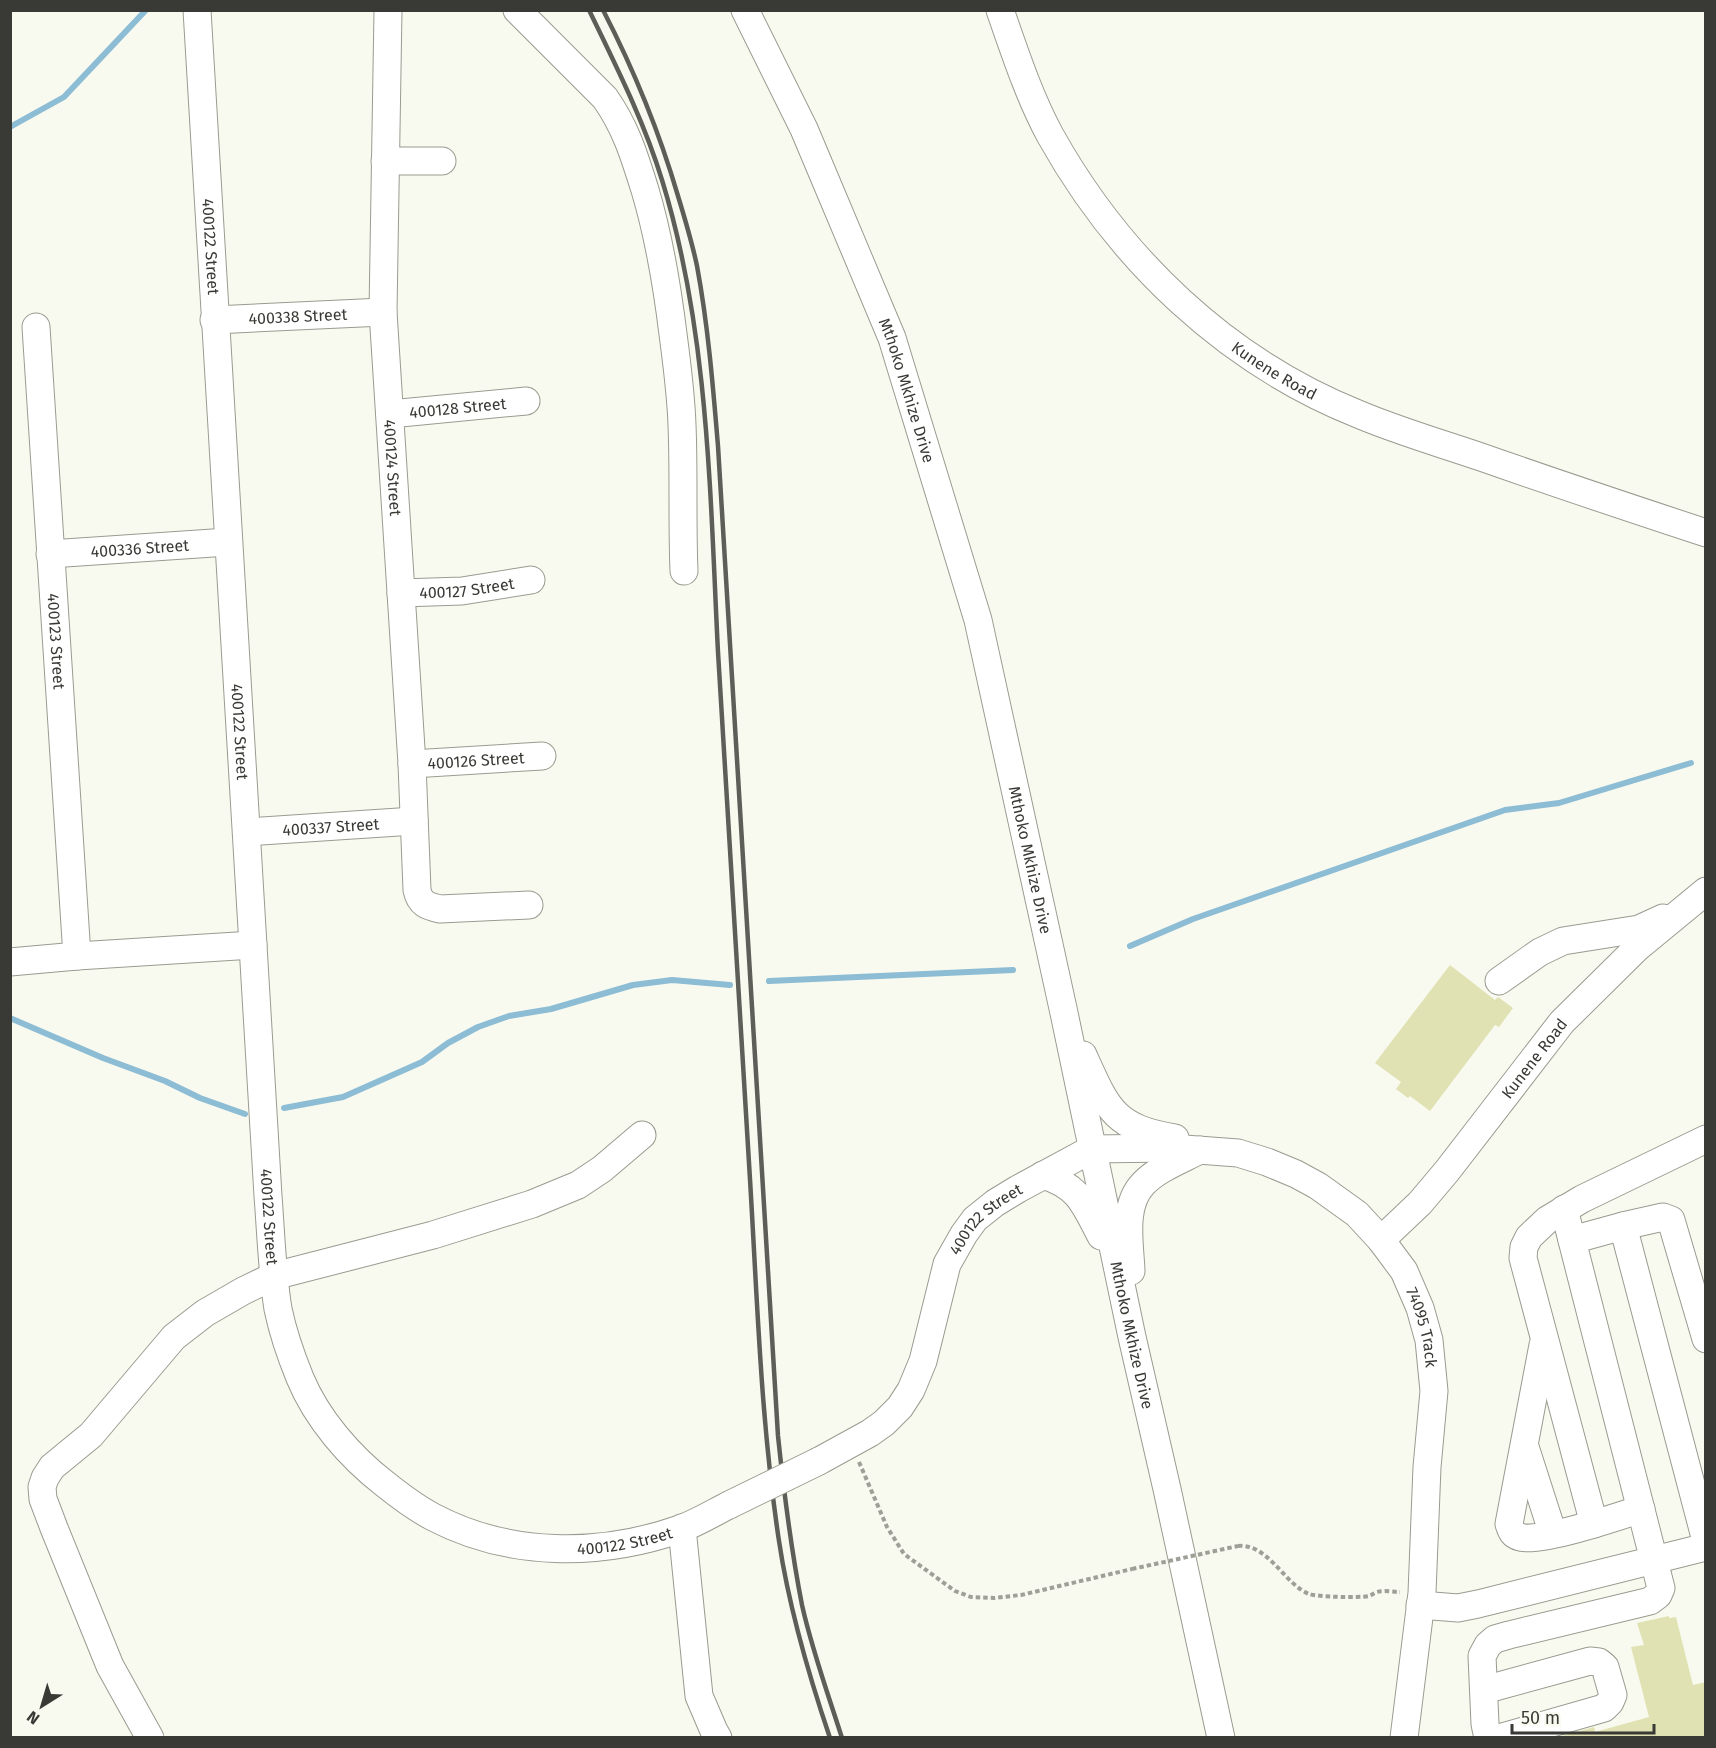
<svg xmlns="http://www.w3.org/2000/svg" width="1716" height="1748" viewBox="0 0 1716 1748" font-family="'Fira Sans',sans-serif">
	<rect width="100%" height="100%" fill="#f9faef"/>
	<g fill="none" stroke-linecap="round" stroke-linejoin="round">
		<g stroke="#8dbcd5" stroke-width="6">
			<path d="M10,127l54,-30 82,-87"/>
			<path d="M1130,946l63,-27 312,-109 54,-7 132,-40"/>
			<path d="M769,981l244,-11"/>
			<path d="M10,1018l93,40 62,23 35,17 45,16"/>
			<path d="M284,1108l59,-11 79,-35 26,-19 30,-16 31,-11 42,-7 82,-24 39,-5 58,5"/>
		</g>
	</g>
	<g fill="#e0e2b3">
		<path d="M1450,965l45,35 3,-3 15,11 -14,19 -4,-2 -65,86 -20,-15 -2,2 -12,-9 5,-7 -26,-19z"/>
		<path d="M1669,1616v2l7,-1 17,68 13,-3v55h-148l36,-10 1,5 54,-15 -18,-70 13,-2 -7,-22z"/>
	</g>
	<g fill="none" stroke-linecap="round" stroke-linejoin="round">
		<g stroke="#9a9b90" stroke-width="29">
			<g id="minor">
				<path id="s1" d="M197,10l71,1186c3,38 4,76 10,113 5,24 13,47 22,69 17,41 50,79 85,106 15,12 31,24 48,33 76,40 167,40 247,12 17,-6 33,-16 49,-24"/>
				<path id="s2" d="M388,10l-5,302 29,452 5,126c3,14 10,16 23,19l89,-4"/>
				<path d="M517,10l88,88c21,30 29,57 40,92 14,47 22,95 28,144 4,30 8,60 9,91 2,48 0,97 2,146"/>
				<path id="s3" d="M745,10l59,119 88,209 86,282 86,393 68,324 35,152 54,249"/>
				<path id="s4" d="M1000,10c15,43 29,86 50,125 69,124 176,226 308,279 40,17 82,29 123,43 74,26 149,51 225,76"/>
				<path d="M385,161h57"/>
				<path id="s5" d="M214,320l169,-8"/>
				<path id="s6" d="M36,327l41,629"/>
				<path id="s7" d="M390,414l136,-13"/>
				<path id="s8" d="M50,554l178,-12"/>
				<path id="s9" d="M401,593l61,-2 69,-11"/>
				<path id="s10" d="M412,764l130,-8"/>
				<path id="s11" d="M247,832l167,-11"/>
				<path d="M10,962l67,-6 176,-11"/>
				<path d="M1499,981l41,-29 23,-11 76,-12 24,-11"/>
				<path d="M1083,1055c24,53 30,73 92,83"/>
				<path d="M1043,1175c37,12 41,29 58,61"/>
				<path d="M1623,1226l83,315"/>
				<path id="s12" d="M1381,1240l39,-37 27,-32 115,-149 76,-75 68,-56"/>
				<path d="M1572,1240l51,-14 40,-9 8,3 35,119"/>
				<path d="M1131,1271c-1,-27 -9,-65 12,-87 14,-15 38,-24 57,-34"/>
				<path d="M1543,1345l-34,179c2,6 3,11 11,13 17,7 100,-21 121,-28"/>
				<path d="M1525,1447l28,87"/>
				<path id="s13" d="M819,1461l51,-28 14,-10 16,-16 11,-17 12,-29 24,-97 17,-30 11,-15 20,-16 23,-14 74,-40 79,-1 67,5 29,9 29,12 22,12 39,28 24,26 23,31 16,37 9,32 5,51 -7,76 -5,126 -18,145"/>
				<path d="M1594,1524l-71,-266 1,-11 5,-10 18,-17 35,-21 124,-60"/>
				<path d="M682,1528l17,168 15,35 4,7"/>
				<path d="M1420,1605l38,3 20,-4 228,-57"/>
				<path d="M1484,1690l106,-29 9,1 6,5 8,28 -3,7 -6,6 -105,30"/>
				<path d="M150,1738l-40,-72 -56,-138 -11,-29 -1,-12 3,-9 7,-11 39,-32 83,-98 31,-24 38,-22 31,-15 159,-41 99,-31 46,-19 24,-16 40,-34"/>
				<path d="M1488,1738l-3,-14 -3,-68 6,-11 7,-6 14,-4 141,-34 8,-6 3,-7 -97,-379"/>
			</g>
		</g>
		<g stroke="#9f9f98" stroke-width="4" stroke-dasharray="4.5 3" stroke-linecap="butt">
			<path d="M859,1462l28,65 17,27 51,37 16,6 23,1 27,-3 111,-26"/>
			<path d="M1238,1546c30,-3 46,38 71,48 9,3 49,4 60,2 3,-1 5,-3 8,-4 7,-2 16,0 23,0"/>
		</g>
		<use href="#minor" stroke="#fff" stroke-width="27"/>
		<g stroke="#5d5e58" stroke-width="4.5">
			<path d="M589,10c27,56 55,111 73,170 47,152 48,315 56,472 10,171 21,341 31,511 8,126 11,253 30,378 10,67 29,132 51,197"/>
			<path d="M603,10c31,60 56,121 75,186 7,23 14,46 19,70 11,59 16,120 21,180l60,990c6,57 13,113 24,169 10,45 26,89 40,133"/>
		</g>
		<g stroke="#9a9b90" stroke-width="29" stroke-linecap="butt">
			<path id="minor-bridge" d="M729,1505l90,-44"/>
		</g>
		<path stroke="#9f9f98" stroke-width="4" stroke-dasharray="4.5 3" stroke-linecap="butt" d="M1132,1569l106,-23"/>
		<use href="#minor-bridge" stroke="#fff" stroke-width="27"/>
	</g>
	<g text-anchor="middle" stroke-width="5" stroke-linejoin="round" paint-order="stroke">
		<g font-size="16" fill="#393935" stroke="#f9faef">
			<text dy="6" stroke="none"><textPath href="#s1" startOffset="237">400122 Street</textPath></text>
			<text dy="6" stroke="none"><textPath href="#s5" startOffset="84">400338 Street</textPath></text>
			<text dy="6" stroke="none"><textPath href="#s4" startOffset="464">Kunene Road</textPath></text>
			<text dy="6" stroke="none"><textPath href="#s3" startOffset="414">Mthoko Mkhize Drive</textPath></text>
			<text dy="6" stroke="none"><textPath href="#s7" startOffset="68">400128 Street</textPath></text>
			<text dy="6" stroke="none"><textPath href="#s2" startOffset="458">400124 Street</textPath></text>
			<text dy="6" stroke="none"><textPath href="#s8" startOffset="90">400336 Street</textPath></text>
			<text dy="6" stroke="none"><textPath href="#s9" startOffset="66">400127 Street</textPath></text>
			<text dy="6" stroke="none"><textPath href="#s6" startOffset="315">400123 Street</textPath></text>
			<text dy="6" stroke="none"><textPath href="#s1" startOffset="723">400122 Street</textPath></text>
			<text dy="6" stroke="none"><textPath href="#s10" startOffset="64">400126 Street</textPath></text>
			<text dy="6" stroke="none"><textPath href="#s11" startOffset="84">400337 Street</textPath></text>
			<text dy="6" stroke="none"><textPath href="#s3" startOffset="900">Mthoko Mkhize Drive</textPath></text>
			<text dy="6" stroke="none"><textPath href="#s12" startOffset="238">Kunene Road</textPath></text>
			<text dy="6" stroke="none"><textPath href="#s1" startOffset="1209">400122 Street</textPath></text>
			<text dy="6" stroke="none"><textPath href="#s13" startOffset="310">400122 Street</textPath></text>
			<text dy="6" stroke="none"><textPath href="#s13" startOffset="854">74095 Track</textPath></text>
			<text dy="6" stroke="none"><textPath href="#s3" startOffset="1386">Mthoko Mkhize Drive</textPath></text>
			<text dy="6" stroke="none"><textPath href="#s1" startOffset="1767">400122 Street</textPath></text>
		</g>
	</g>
	<rect width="1716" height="1748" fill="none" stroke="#393935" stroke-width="24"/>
	<g transform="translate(42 1706) rotate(217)" stroke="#f9faef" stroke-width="4.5" paint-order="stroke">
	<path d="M0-4.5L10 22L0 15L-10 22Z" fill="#393935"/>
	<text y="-9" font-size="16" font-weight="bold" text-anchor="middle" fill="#393935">N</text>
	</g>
	<path d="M1512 1724v9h142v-9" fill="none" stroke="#393935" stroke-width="3"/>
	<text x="1521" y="1724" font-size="18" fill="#393935" stroke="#f9faef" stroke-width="4.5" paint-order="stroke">50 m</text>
</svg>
